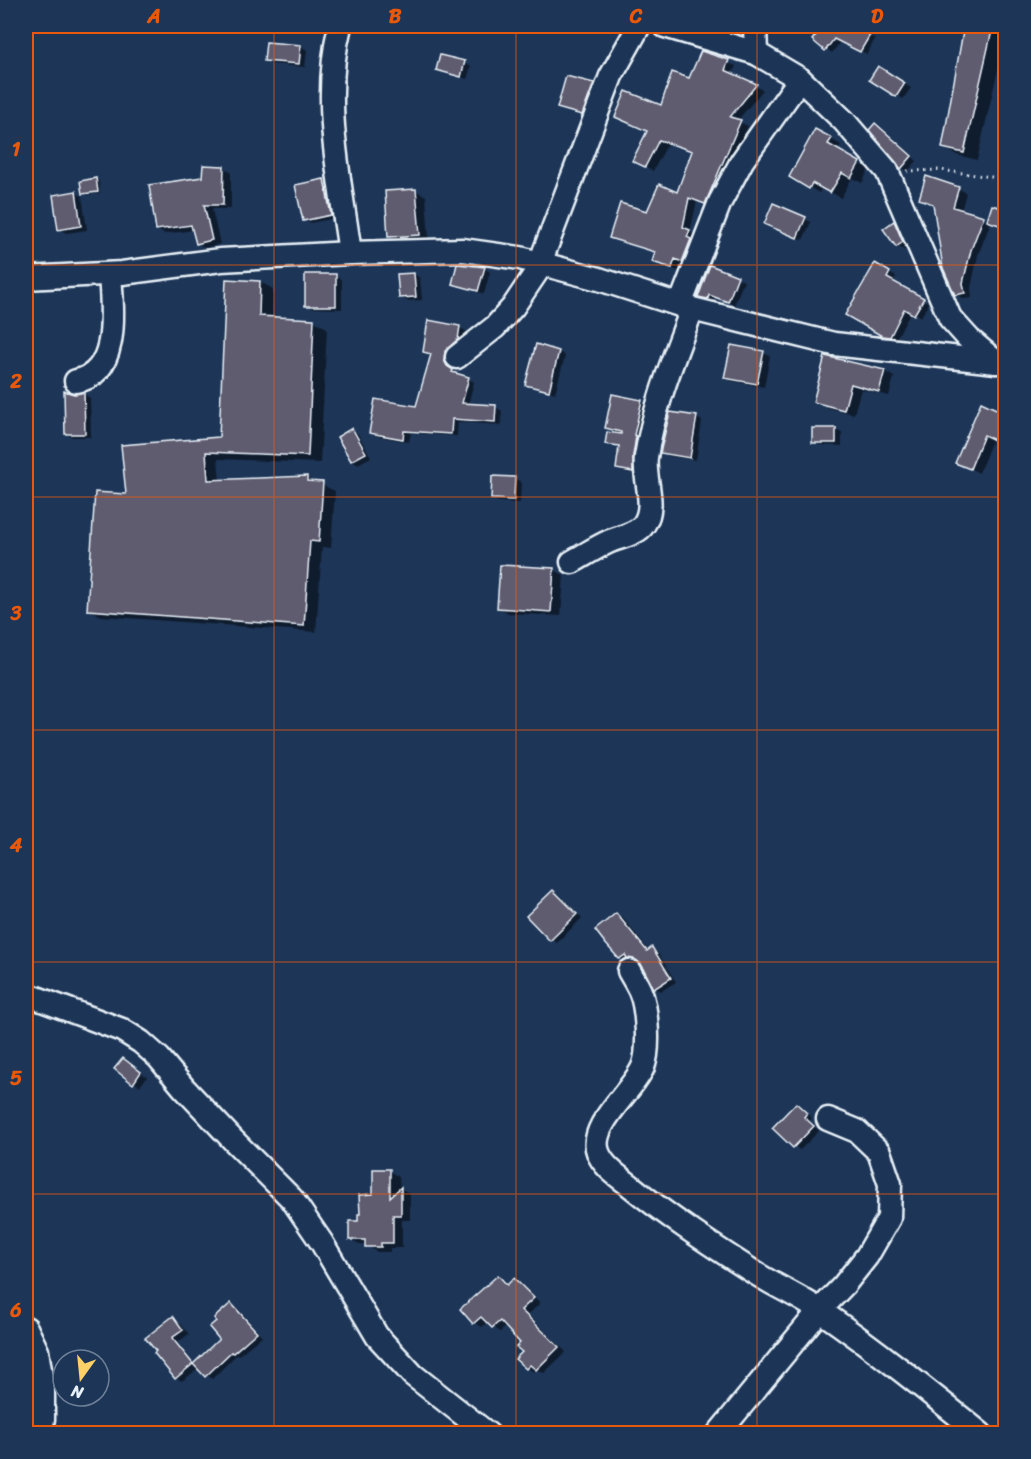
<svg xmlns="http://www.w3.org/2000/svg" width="1031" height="1459" viewBox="0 0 1031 1459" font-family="Sriracha,sans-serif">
	<rect width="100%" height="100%" fill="#1d3557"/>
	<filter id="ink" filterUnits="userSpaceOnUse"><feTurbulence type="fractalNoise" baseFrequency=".0167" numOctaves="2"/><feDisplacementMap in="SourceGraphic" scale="12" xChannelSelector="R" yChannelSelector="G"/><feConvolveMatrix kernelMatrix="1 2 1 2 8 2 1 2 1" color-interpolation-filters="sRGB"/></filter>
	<g filter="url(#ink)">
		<g fill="#0007">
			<path d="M825,26h36l-2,4 16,9 -8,15 -26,-13 -9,12 -18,-13z"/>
			<path d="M966,26h40v9l-29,125 -20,-5 -13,-7z"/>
			<path d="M301,46l6,4 -2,17 -33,-3 -7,-4z"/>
			<path d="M702,53l34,13 -4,9 31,15 -26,31 11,5 -35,81 -16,-6 -7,31 7,4 -7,29 -7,-3 -3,10 -26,-11 3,-8 -38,-11 -8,-5 67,-43 15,-42 -25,-9 -15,28 -19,-11 28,-53 28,-27z"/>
			<path d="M442,57l29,9 -4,13 -29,-10z"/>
			<path d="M878,68l33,20 -8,11 -32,-19z"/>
			<path d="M593,85l6,3 -11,29 -29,-10z"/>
			<path d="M881,129l36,32 -9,10 -6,-3z"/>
			<path d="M816,131l25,14 -4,6 32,18 -7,14 -10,-5 -11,20 -19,-11 -3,6 -28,-16z"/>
			<path d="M223,167l8,5v37h-19l8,35 -15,4 -8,-5 -3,-13 -29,4 -8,-4 47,-52z"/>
			<path d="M96,180l3,1 1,12 -13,2 -3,-2z"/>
			<path d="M324,180l6,4 6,34 -26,5 -6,-3z"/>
			<path d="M958,188l8,5 -5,18 28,10 4,-14 13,4v16l-15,-5 -13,33 -7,33 1,10 -8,1 -8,-5 -21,-89 -15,-7z"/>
			<path d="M416,191l10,5 3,44 -30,2 -10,-6z"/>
			<path d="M75,193l7,3 5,34 -21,3 -6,-4z"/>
			<path d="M805,219l6,3 -8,18 -31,-13z"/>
			<path d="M894,223l6,3 8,20 -4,4 -7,-4z"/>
			<path d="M875,265l21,12 -3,6 36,20 -8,14 -10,-6 -15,28h-6l-43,-25z"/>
			<path d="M711,267l33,14 -10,24 -18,-8 -2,4 -14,-5z"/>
			<path d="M484,268l6,4 -6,22 -30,-10z"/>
			<path d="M414,274l6,4 2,22 -15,1 -6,-4z"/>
			<path d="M336,276l6,4v29l-29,-1 -6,-3z"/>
			<path d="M260,282l13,7 -1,29 42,3 13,7 -7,135 -102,-4 2,23 87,-4 28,13 -4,57 -9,-1 -6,85 -215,-16 -13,-7 40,-113 93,-57z"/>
			<path d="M430,322l30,6 6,3 -2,11 -14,21 3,8 21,11 -6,23 28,2 6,4 -1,14 -43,-3 -1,14 -46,-3 -2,9 -32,-6 -6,-4 47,-24 14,-52 -8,-4z"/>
			<path d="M559,352l6,4 -10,37 -28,-9z"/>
			<path d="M763,353l7,3 -6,31 -32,-6 -6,-4z"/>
			<path d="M826,357l58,14 10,6 -5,19 -28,-7 -7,25 -29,-7 -10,-6z"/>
			<path d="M84,394l6,4 1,39h-18l-7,-3 8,-38z"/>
			<path d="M641,402l6,3 -9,69 -14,-2 -6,-4 3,-20 -14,-5 12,-8 -12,-7z"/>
			<path d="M1005,402l1,42 -13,-6 -14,35 -22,-11 43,-50z"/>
			<path d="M696,417l6,4 -6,39 -28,-4 -6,-4z"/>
			<path d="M352,430l6,4 13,23 -13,7 -6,-4z"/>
			<path d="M835,430l7,3v13l-22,-1 -6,-3z"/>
			<path d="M514,478l7,4 -1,21 -21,-1 -6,-3z"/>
			<path d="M554,570l10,5 -3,41 -53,-3 -10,-6z"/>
			<path d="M553,892l7,3 22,23 -25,25 -6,-4z"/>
			<path d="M617,915l6,3 26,33 3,-2 6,4 18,29 -15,9 -6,-3 -15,-26 -9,-3 -5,3 -6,-4z"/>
			<path d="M129,1064l18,13 -7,9 -6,-4z"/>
			<path d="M802,1109l10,9 -3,3 10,10 -19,19 -6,-4z"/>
			<path d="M389,1171l10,6 1,11 10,6v26h-8v28h-12v4h-13l-10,-7h-7l-10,-6z"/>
			<path d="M26,1272l6,5 -6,8z"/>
			<path d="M499,1277l11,8 4,-5 8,4 18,19 -12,12 38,37 -22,21 -7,-3 -3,2 -7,-4 -5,-25 -16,-17 -6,6 -12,-10 -6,5 -8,-5z"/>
			<path d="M231,1305l6,3 25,28 -23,19 -2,-1 -25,25 -13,-11 -17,13 -6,-3 -20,-25 17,-35 6,4 10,12 -12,9 18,22 26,-26z"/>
		</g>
		<g fill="#615c6f" stroke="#e8f1f8" stroke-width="1.5">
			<path d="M809,26h45l16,9 -10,17 -26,-13 -9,12 -13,-11 7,-9z"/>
			<path d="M964,26h29l-29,127 -22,-5z"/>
			<path d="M266,42l35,3 -2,19 -35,-3z"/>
			<path d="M701,51l28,9 -4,10 32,14 -27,33 11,3 -36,84 -16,-6 -6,29 7,3 -3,7 4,2 -9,23 -7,-3 -3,9 -20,-6 3,-10 -46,-14 11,-35 27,8 12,-27 18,8 15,-41 -33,-11 -14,27 -13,-6 15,-30 -32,-14 11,-26 35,14 11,-33 17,6z"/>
			<path d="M440,55l25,6 -4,16 -25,-7z"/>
			<path d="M878,66l27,17 -9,14 -27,-17z"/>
			<path d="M566,76l28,7 -12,32 -25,-7z"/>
			<path d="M875,123l37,33 -11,13 -32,-39z"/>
			<path d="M815,129l17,9 -4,6 32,18 -9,16 -9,-5 -12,20 -18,-10 -3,6 -20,-12z"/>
			<path d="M203,165l21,1 -1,39h-19l8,35 -16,4 -5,-19 -35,5 -7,-45 53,-8z"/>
			<path d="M926,176l33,11 -6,20 31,9 -13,34 -8,33 2,10 -10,2 -12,-27 -10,-64 -14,-5z"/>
			<path d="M96,178l2,14 -16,2 -2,-13z"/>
			<path d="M324,179l7,36 -28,6 -8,-36z"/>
			<path d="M416,189l4,46 -32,2 -3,-46z"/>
			<path d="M76,191l5,35 -23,4 -5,-35z"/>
			<path d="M773,203l33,14 -9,21 -33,-14z"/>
			<path d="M992,205l13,4v18l-18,-6z"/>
			<path d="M894,221l9,21 -7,5 -13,-18z"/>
			<path d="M875,263l15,9 -3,6 37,20 -10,17 -10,-6 -14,28 -8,-1 -37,-21z"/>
			<path d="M457,264l28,3 -7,24 -26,-7z"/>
			<path d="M710,265l28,11 -10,26 -19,-7 -1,4 -10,-2z"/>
			<path d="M414,273l2,24 -17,1 -2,-24z"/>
			<rect x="305" y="274" width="31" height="32"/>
			<path d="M226,279l34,2 -1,35 55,3 -6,137 -102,-4 2,28 99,-4v5l16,1 -4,60 -9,-1 -6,85 -217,-16 8,-118 31,2 -5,-49 98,-8z"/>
			<path d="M428,320l32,6 -2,13 -13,12 -1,9 3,6 6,4 -1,2 17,5 -7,26 34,2 -1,17 -43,-3 -1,15 -47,-3 -1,8 -34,-6 6,-34 41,7 15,-52 -8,-2z"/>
			<path d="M536,344l23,7 -10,40 -24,-6z"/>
			<path d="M731,345l33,6 -7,33 -33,-6z"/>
			<path d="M825,356l60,14 -6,22 -28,-8 -7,26 -31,-8z"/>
			<path d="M64,391l10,3 10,-2 1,42h-20z"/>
			<path d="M612,394l30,6 -8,35 2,1 -3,20v16l-17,-3 3,-23 -14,-2 2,-12 14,2v-2l-16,-4z"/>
			<path d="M981,402l24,11v32l-21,-10 -14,34 -15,-6z"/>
			<path d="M670,412l27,4 -7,42 -30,-5z"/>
			<path d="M352,428l14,25 -15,8 -14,-24z"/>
			<rect x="812" y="428" width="24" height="15"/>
			<path d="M492,476l23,1 -1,23 -23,-1z"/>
			<path d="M500,565l54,3 -3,44 -54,-4z"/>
			<path d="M553,890l24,24 -27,27 -24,-25z"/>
			<path d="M616,913l31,38 5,-4 19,31 -17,11 -13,-25 -5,-4 -9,-2 -2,-3 -6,4 -14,-16 -10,-13z"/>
			<path d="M123,1058l18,14 -8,12 -19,-15z"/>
			<path d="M796,1103l11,10 -3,4 10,9 -21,22 -21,-20z"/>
			<path d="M373,1169h17v28l11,-10v28h-8v28h-12v4h-16v-7h-16v-19h9v-7h2l-1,-19 14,-1z"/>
			<path d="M498,1275l9,10 7,-7 20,20 -13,12 38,37 -23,23 -6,-5 -4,4 -11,-10 7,-7 -6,-5 4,-4 -20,-22 -8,7 -11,-11 -8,7 -13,-15z"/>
			<path d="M231,1303l26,29 -24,21 -2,-1 -26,25 -12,-13 26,-25 -10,-12 7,-6 -2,-3z"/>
			<path d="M173,1316l10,14 -11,8 21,26 -18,15 -21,-26 2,-2 -11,-13z"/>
		</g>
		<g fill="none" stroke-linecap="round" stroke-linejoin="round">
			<g stroke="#e8f1f8" stroke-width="27">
				<g id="minor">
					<path d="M340,26c-19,74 0,153 10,227"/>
					<path d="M665,26l91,27 44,26 44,42 43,50 63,147 19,21 27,23"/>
					<path d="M755,26l1,27"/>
					<path d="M540,263l71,-187 28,-50"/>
					<path d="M26,278l96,-5 99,-13 129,-7 113,-3 57,8 79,21 93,30 142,35 162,18"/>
					<path d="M680,305l40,-103 22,-41 58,-82"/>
					<path d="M457,357l38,-30 18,-20 29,-43"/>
					<path d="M76,381c45,-7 36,-74 34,-107"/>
					<path d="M572,562c11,-6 23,-14 36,-20 10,-5 29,-7 36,-18 13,-19 -1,-46 2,-67 8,-52 28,-99 46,-148"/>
					<path d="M629,971c4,7 8,13 11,20 7,16 10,59 3,76 -10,24 -55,58 -45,85 5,15 23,26 34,35 39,32 81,59 123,86 22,14 46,24 67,39 55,38 107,80 159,122"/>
					<path d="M26,994l96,36 19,12 18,16 25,30 50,53 58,58 30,44 55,93 36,39 75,59"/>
					<path d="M26,1328l11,23 6,37v32l-6,14"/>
					<path d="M718,1434l102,-124 24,-25 23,-29 22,-38 1,-34 -11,-32 -22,-21 -29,-12"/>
				</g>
			</g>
			<path stroke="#e8f1f8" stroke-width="3" stroke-dasharray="1.5 4.5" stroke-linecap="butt" d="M907,171l33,-1 66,9"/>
			<use href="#minor" stroke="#1d3557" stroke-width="22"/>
		</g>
	</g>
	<path fill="none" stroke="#e8590c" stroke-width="1.5" stroke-opacity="0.55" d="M274,26v1408M516,26v1408M757,26v1408M26,265h980M26,497h980M26,730h980M26,962h980M26,1194h980"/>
	<rect width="1031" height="1459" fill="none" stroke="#1d3557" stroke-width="66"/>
	<g transform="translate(81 1378) rotate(195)"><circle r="28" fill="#1d3557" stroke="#6e8097" stroke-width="1.5"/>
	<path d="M0-4.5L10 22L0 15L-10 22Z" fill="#ffd166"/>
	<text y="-9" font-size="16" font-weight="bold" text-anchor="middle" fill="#e8f1f8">N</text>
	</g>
	<rect x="33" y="33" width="965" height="1393" fill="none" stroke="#e8590c" stroke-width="2"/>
	<g font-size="20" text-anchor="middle" font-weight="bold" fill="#e8590c">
		<text x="154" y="23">A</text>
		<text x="395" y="23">B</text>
		<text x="636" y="23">C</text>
		<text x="877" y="23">D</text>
		<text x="16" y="156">1</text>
		<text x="16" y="388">2</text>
		<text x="16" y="620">3</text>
		<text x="16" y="852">4</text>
		<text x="16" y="1085">5</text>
		<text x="16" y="1317">6</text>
	</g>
</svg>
